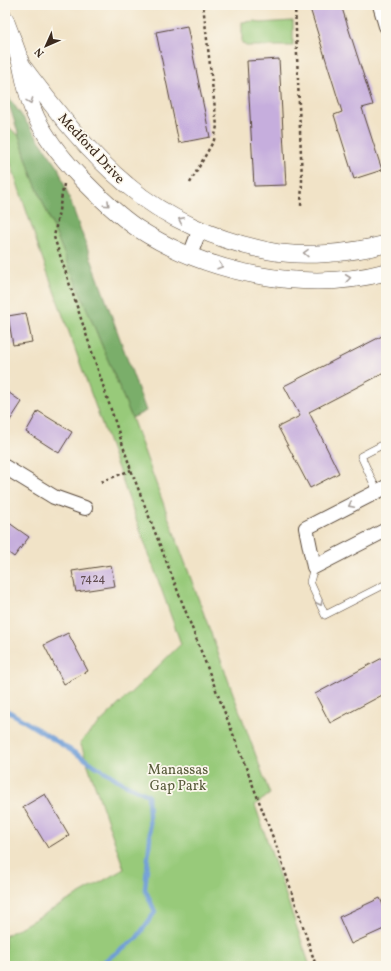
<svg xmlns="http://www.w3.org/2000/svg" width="391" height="971" viewBox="0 0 391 971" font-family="Vollkorn,serif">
	<rect width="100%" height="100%" fill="#fbf7ec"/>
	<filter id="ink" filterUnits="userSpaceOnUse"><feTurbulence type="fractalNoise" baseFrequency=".025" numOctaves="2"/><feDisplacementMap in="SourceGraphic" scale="8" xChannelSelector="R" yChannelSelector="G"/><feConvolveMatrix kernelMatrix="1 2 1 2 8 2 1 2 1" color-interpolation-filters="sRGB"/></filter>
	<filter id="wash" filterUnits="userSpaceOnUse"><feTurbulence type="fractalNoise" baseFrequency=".012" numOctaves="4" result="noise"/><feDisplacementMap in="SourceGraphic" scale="16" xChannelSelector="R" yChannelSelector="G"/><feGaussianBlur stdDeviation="0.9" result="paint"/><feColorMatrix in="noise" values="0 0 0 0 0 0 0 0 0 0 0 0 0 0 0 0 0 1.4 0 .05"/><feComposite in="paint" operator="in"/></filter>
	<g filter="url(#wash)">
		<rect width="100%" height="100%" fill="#f1e3c7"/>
		<g fill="#98ca7a" stroke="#6a7a4c">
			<path d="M256,21l4,2 33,-2v25h-47l-4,-3v-21z"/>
			<path d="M5,124l14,12 13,40 100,242 138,376 -15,11 55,161h-305v-30l119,-67 -44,-127 101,-98 -143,-398 -33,-100z"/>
		</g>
		<path fill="#7aae6a" stroke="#5a6c44" d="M5,92l53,75 88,244 -14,7 -100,-242z"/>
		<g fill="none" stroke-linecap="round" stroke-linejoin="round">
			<path stroke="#6e9dd7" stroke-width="4.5" d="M5,709l118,74 25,12 2,43 -5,51 10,23 -19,27 -33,23 -2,4"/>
		</g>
		<g id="blocks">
			<g fill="#c6aedd">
				<path d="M309,5h32l32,100 -11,3 20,62 -28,9 -20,-64 8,-3z"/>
				<path d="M187,26l23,111 -31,6 -23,-111z"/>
				<path d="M279,59l7,126 -32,1 -7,-125z"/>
				<path d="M26,313l6,29 -19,3 -5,-29z"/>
				<path d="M386,334v38l-77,40 30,61 -29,15 -32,-61 22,-11 -16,-30z"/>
				<path d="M5,390l17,12 -13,20 -4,-2z"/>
				<path d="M38,411l34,21 -13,21 -33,-21z"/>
				<path d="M5,520l24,17 -15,20 -9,-7z"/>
				<path d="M111,565l4,21 -39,6 -4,-21z"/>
				<path d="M68,633l20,38 -24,13 -20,-39z"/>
				<path d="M386,656v37l-56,30 -15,-29z"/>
				<path d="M45,794l24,41 -21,13 -25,-41z"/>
				<path d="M380,898l6,14v16l-35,16 -12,-27z"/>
			</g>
		</g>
	</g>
	<g filter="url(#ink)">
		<use href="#blocks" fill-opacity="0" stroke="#564637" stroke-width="1"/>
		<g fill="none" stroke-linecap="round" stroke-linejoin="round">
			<g stroke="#564637" stroke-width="8">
				<g id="service">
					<path d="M377,491l-16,-35 25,-13"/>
					<path d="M314,567l-4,15 15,33 61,-31"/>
				</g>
			</g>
			<g stroke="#564637" stroke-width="16">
				<g id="minor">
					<path d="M380,5l6,21"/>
					<path d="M190,255l10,-26"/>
					<path d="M5,467l49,30 31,11"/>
					<path d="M386,487l-80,41 8,39 72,-37"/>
				</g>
			</g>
			<g stroke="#564637" stroke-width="18">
				<g id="tertiary">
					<path d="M5,19c5,15 12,30 16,45 4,18 7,36 15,53 10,21 26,41 42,58 18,19 37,38 59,53 69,45 168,66 249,44"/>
					<path d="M23,67c32,42 63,84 104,118 39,34 92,56 142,66 35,7 82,2 117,-7"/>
				</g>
			</g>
			<g stroke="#564637" stroke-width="2.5" stroke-dasharray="3 3" stroke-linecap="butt">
				<path d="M295,5l7,175 -1,26"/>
				<path d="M190,183l24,-43 3,-14 -14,-121"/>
				<path d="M64,184l-10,53 77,233 148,383 37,113"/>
				<path d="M101,482l30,-12"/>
			</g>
			<use href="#service" stroke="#fff" stroke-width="7"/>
			<use href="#minor" stroke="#fff" stroke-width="14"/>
			<use href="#tertiary" stroke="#fff" stroke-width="17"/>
		</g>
		<defs><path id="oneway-chevron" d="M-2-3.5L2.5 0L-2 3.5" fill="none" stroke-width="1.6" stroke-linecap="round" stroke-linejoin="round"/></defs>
		<g stroke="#a79f9a">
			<use href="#oneway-chevron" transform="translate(30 101) rotate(70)"/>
			<use href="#oneway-chevron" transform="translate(107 204) rotate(43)"/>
			<use href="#oneway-chevron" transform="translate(181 220) rotate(-154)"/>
			<use href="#oneway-chevron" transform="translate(306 253) rotate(-179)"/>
			<use href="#oneway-chevron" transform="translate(220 266) rotate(18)"/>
			<use href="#oneway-chevron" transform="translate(348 278) rotate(-7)"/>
			<use href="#oneway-chevron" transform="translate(351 505) rotate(153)"/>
			<use href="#oneway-chevron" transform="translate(320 603) rotate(65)"/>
		</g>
	</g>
	<g text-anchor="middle" stroke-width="3.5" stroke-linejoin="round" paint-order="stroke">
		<g font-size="12" fill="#5e4b4e">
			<text x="93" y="582">7424</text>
		</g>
		<g font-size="14" fill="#3b2a1e" stroke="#fbf7ec">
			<text transform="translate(92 148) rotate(47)" y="5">Medford Drive</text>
		</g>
		<g font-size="14" fill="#575a3a" stroke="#fbf7ec">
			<text x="178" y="774">Manassas<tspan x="178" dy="16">Gap Park</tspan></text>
		</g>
	</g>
	<rect width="391" height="971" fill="none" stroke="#fbf7ec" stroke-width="20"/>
	<g transform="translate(46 46) rotate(225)" stroke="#fbf7ec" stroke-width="3" paint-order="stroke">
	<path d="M0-3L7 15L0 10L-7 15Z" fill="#3b2a1e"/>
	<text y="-6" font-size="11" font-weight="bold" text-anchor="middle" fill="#3b2a1e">N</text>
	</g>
</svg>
